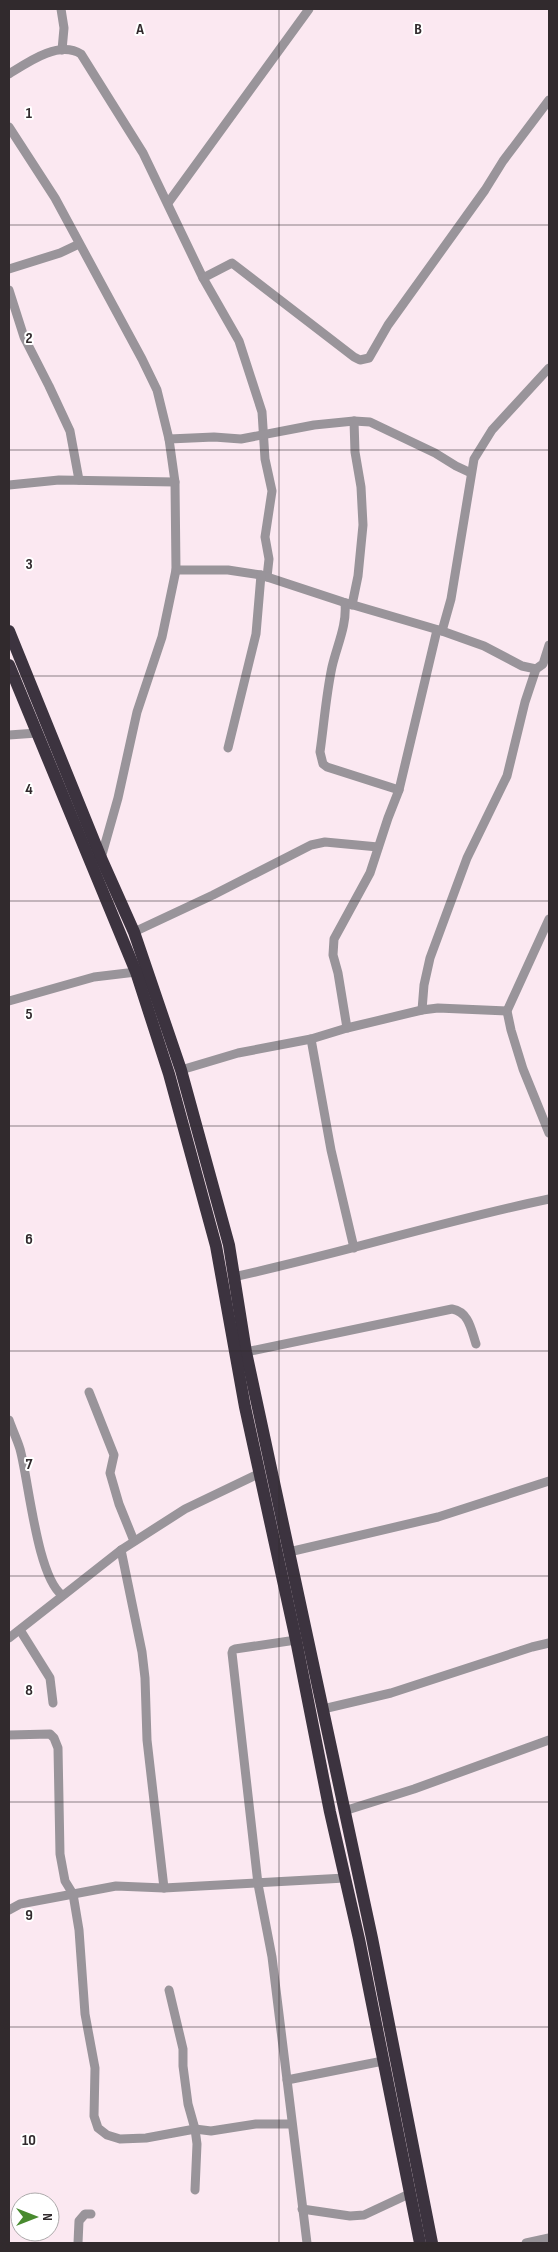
<svg xmlns="http://www.w3.org/2000/svg" width="558" height="2252" viewBox="0 0 558 2252" font-family="'Sofia Sans Condensed',sans-serif">
	<rect width="100%" height="100%" fill="#fbe8f1"/>
	<g fill="none" stroke-linecap="round" stroke-linejoin="round">
		<g stroke="#99949a" stroke-width="9">
			<path d="M61,9l3,19 -2,22"/>
			<path d="M9,74c19,-12 50,-34 72,-20l62,99 60,125 36,63 23,71 3,47 7,32 -7,46 4,22 -2,18"/>
			<path d="M9,127l46,71 87,161 15,31 12,49 6,43 1,88 -14,67 -25,75 -19,86 -17,60"/>
			<path d="M168,203l141,-194"/>
			<path d="M9,269l51,-16 19,-9"/>
			<path d="M203,278l29,-15 122,94 6,3 9,-2 19,-33 97,-135 18,-29 46,-61"/>
			<path d="M9,290l15,47 25,49 21,45 9,49"/>
			<path d="M169,439l45,-2 27,2 73,-14 40,-4 16,1 65,31 21,13 15,7"/>
			<path d="M9,485l50,-5 116,2"/>
			<path d="M176,570h52l33,5 82,27 99,29 42,15 38,20 14,3"/>
			<path d="M345,603c2,23 -8,42 -13,64 -6,28 -8,57 -12,85l3,12 4,3 72,23"/>
			<path d="M352,605l6,-29 5,-51 -2,-38 -6,-35 -1,-31"/>
			<path d="M442,631l9,-32 23,-140 18,-29 57,-62"/>
			<path d="M9,735l28,-2"/>
			<path d="M228,748l28,-114 5,-59"/>
			<path d="M549,919l-42,92 4,19 12,39 26,64"/>
			<path d="M134,932l79,-37 98,-50 14,-3 53,5"/>
			<path d="M9,1001l85,-24 42,-5"/>
			<path d="M422,1010l2,-25 6,-27 37,-100 40,-82 18,-74 11,-33 7,-5 6,-19"/>
			<path d="M347,1028l-9,-55 -5,-18 1,-16 36,-66 18,-55 11,-28 38,-160"/>
			<path d="M311,1039l20,111 23,98"/>
			<path d="M181,1070l57,-17 73,-14 36,-11 75,-18 16,-2 69,3"/>
			<path d="M233,1277c107,-23 210,-56 316,-78"/>
			<path d="M246,1352l206,-43c17,3 19,20 24,35"/>
			<path d="M89,1392l25,63 -4,18 9,31 15,37"/>
			<path d="M9,1420c3,9 8,19 11,29 9,33 17,127 42,146"/>
			<path d="M121,1550l21,102 3,26 2,62 17,148"/>
			<path d="M289,1552l149,-35 111,-36"/>
			<path d="M20,1630l30,48 3,25"/>
			<path d="M9,1638l112,-88 64,-41 75,-36"/>
			<path d="M296,1640l-61,9 -2,1 -1,3 26,231 14,73 35,286"/>
			<path d="M323,1709l68,-16 141,-46 17,-4"/>
			<path d="M9,1735l41,-1 4,4 4,10 2,106 5,27 8,13 6,36 6,84 10,54 -1,48 4,12 9,7 13,4 26,-1 49,-9 16,2 45,-7h35"/>
			<path d="M344,1811l70,-22 135,-49"/>
			<path d="M9,1910l11,-6 96,-18 48,2 181,-10"/>
			<path d="M169,1990l14,59v17l5,38 7,25 2,15 -2,46"/>
			<path d="M287,2080l96,-19"/>
			<path d="M302,2209l48,7 14,-1 45,-21"/>
			<path d="M78,2243l1,-22 6,-7h6"/>
			<path d="M526,2243l23,-5"/>
		</g>
		<g stroke="#3c333f" stroke-width="12">
			<path d="M9,631l92,227 33,74 47,138 48,175 17,107 126,586 60,305"/>
			<path d="M9,665l127,307 33,102 47,172 29,161 51,233 34,172 29,127 61,304"/>
		</g>
	</g>
	<path fill="none" stroke="#312a2d" stroke-width="1" stroke-opacity="0.55" d="M279,9v2234M9,225h540M9,450h540M9,676h540M9,901h540M9,1126h540M9,1351h540M9,1576h540M9,1802h540M9,2027h540"/>
	<g font-size="16" text-anchor="middle" font-weight="bold" fill="#312a2d" stroke="#fff" stroke-width="4" stroke-linejoin="round" paint-order="stroke">
		<text x="140" y="34">A</text>
		<text x="418" y="34">B</text>
		<text x="29" y="118">1</text>
		<text x="29" y="343">2</text>
		<text x="29" y="569">3</text>
		<text x="29" y="794">4</text>
		<text x="29" y="1019">5</text>
		<text x="29" y="1244">6</text>
		<text x="29" y="1469">7</text>
		<text x="29" y="1695">8</text>
		<text x="29" y="1920">9</text>
		<text x="29" y="2145">10</text>
	</g>
	<rect width="558" height="2252" fill="none" stroke="#312a2d" stroke-width="20"/>
	<g transform="translate(35 2217) rotate(90)"><circle r="24" fill="#ffffff" stroke="#adaaab"/>
	<path d="M0-4L9 19L0 12L-9 19Z" fill="#488a2e"/>
	<text y="-8" font-size="14" font-weight="bold" text-anchor="middle" fill="#312a2d">N</text>
	</g>
</svg>
